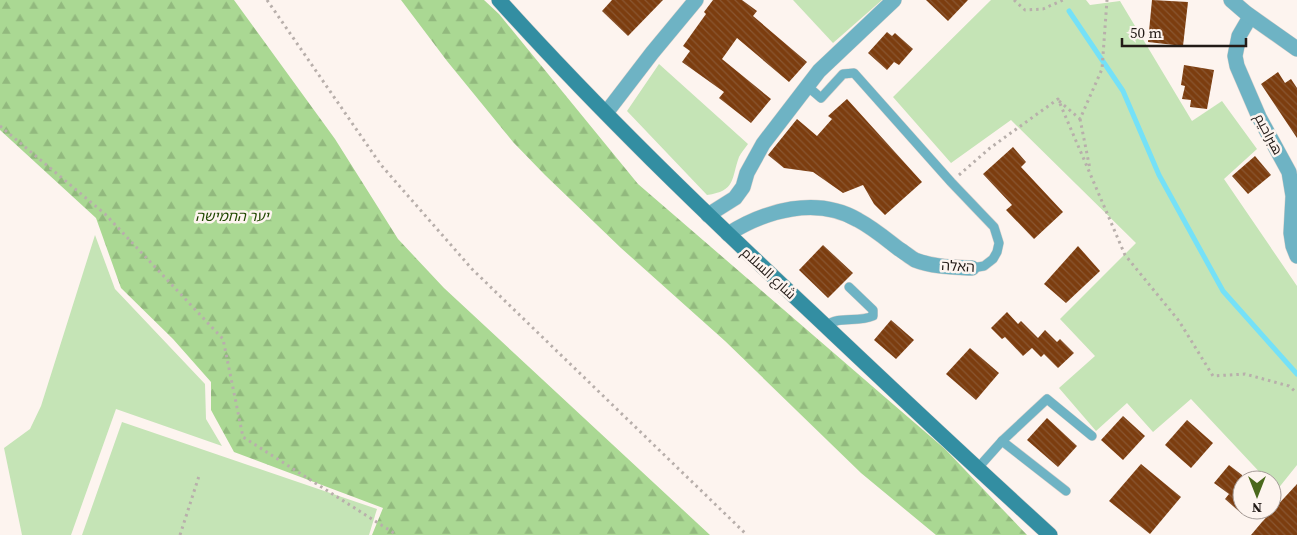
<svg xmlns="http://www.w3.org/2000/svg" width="1297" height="535" viewBox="0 0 1297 535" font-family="'Source Serif 4',Cairo,'Noto Sans Hebrew',serif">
	<defs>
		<pattern id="forest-firs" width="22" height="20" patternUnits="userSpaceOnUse" patternTransform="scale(1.25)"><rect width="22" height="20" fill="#aad893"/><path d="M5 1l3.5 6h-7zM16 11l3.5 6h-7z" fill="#92b97e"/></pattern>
		<pattern id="building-back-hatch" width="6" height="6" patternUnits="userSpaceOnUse" patternTransform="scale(1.25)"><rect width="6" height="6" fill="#7c3d0f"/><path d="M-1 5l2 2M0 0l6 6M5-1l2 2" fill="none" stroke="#895631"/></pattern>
	</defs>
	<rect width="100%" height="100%" fill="#fdf4ef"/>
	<g fill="#c5e4b6">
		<path d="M793,0h89l-49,43z"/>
		<path d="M991,0h95l4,5 30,-4 72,120 30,-20 35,48 -33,30 73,107v179l-20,25 -5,-5v-5h-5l-76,-81 -38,33 -26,-29 -31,28 -37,-43 36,-32 -35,-37 76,-76 -125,-123 -60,43 -58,-66z"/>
		<path d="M659,64l89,80c-3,4 -7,9 -9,13 -8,22 -3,34 -32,38l-80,-84z"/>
		<path d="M95,235l20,54 90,95 1,35 16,27 -106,-37 -45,126h-49l-18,-87 26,-19 11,-23z"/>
		<path d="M122,422l255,87 -8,26h-287z"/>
	</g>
	<g fill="url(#forest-firs)">
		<path d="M0,0h234l101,139 63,100 46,49 266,247h-338l11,-27 -149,-56 -23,-42v-28l-38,-43 -52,-51 -25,-70 -96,-88z"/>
		<path d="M401,0h83l15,14 139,170 307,265 82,86h-91l-75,-62 -136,-132 -104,-93 -76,-73 -32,-33 -66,-81z"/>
	</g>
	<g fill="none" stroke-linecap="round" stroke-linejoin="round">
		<path stroke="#75e1f7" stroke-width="5" d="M1069,11l54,80 36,84 64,116 74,83"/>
	</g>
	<g fill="url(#building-back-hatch)">
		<path d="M612,0h51l-35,36 -26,-25z"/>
		<path d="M713,0h29l15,11 -4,5 54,46 -18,20 -52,-44 -15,21 49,40 -20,24 -32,-25 5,-6 -42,-30 8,-11 -7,-5 23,-32 -2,-2z"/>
		<path d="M926,0h42l-20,21z"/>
		<path d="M1152,0l36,2 -5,44 -35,-4z"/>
		<path d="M887,32l5,4 3,-3 18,16 -14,16 -5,-3 -7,8 -19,-17z"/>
		<path d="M1184,65l30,5 -7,39 -17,-2 1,-7 -9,-1 3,-13 -4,-1z"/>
		<path d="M1278,72l7,11 6,-4 6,9v50l-36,-54z"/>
		<path d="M847,99l75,83 -37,33 -11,-11 -11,-19 -20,8 -30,-21 -29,-4 -16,-13 29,-36 20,17 15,-17 -4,-3z"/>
		<path d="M1013,147l13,15 -5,5 42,45 -29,27 -28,-29 6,-5 -29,-31z"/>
		<path d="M1255,156l16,19 -23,19 -16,-18z"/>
		<path d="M823,245l30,28 -25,25 -29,-28z"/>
		<path d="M1078,246l22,25 -34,32 -22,-19z"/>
		<path d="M1007,312l11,12 3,-3 17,17 7,-8 12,12 3,-3 14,14 -16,15 -14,-14 -3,3 -9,-9 -9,8 -18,-19 -3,2 -11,-11z"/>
		<path d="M891,320l23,20 -18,19 -22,-19z"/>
		<path d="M970,348l29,25 -23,27 -30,-26z"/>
		<path d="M1123,416l22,20 -22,24 -22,-20z"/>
		<path d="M1047,418l30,28 -19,21 -31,-27z"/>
		<path d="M1187,420l26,23 -22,25 -26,-23z"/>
		<path d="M1141,464l40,33 -31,37 -41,-33z"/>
		<path d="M1229,465l13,10v39l-17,-15 4,-5 -15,-11z"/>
		<path d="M1297,484v51h-46l11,-13z"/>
	</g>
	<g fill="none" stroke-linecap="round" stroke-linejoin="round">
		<g stroke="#dad1cc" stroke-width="10">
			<g id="service">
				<path d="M807,86l14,12 22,-24 11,-1 97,109 43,45 5,16 -2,9 -4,7 -9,7 -12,2"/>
				<path d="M825,326c15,-11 32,-3 48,-10v-6l-24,-23"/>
				<path d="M1002,441l64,50"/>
				<path d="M977,469l25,-28 45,-42 45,37"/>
			</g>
		</g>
		<g stroke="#dad1cc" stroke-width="16">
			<g id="minor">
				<path d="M1250,17l-11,19 -4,20 2,10 22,51 30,55 4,24 -2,37 2,13 4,10"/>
				<path d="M606,113l46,-60 44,-53"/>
				<path d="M708,215l27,-17 8,-11 4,-14 16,-29 56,-73 75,-71"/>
				<path d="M728,234c38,-24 89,-38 130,-14 15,8 28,19 41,29 5,3 11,8 16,11 18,7 38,7 57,8"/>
			</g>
		</g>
		<g stroke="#dad1cc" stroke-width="16">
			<path id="tertiary" d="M1231,0l15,13 51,36"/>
		</g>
		<g stroke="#dad1cc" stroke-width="16">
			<path id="secondary" d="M499,0c99,110 206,213 314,314 78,74 157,148 237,221"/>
		</g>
		<g stroke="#b8afab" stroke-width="3" stroke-dasharray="2.5 4" stroke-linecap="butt">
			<path d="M267,0l114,165 91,104 275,266"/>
			<path d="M1014,0l11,10 18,-1 20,-9"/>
			<path d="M1059,101l21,18 22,-50 5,-69"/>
			<path d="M1080,119l10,50"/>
			<path d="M0,126l105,88 118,125 20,98 154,98"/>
			<path d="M959,175l31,-27 68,-49 67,156 54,66 34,55 32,-2 44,12 8,7"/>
			<path d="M180,535l19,-59"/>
		</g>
		<use href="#service" stroke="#6eb3c4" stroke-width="9"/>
		<use href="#minor" stroke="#6eb3c4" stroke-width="15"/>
		<use href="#tertiary" stroke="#6eb3c4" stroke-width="15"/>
		<use href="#secondary" stroke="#338ea2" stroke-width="15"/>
	</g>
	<g text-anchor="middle" stroke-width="5" stroke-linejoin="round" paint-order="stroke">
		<g font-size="14" fill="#231b17" stroke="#fdf4ef">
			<text transform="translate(1269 134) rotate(62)" y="5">هبراحيم</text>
			<text transform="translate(958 266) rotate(3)" y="5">האלה</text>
			<text transform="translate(769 273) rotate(43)" y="5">شارع السلام</text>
		</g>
		<g font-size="14" font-style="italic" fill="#204800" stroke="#fdf4ef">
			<text x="232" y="221">יער החמישה</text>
		</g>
	</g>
	<g transform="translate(1257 495) rotate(180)"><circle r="24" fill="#fdf4ef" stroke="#a69d99"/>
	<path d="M0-4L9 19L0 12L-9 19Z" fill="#4a681c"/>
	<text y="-8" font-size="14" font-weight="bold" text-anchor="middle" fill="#231b17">N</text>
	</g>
	<path d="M1122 38v8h124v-8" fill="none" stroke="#231b17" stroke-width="2.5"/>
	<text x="1130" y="38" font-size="15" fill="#231b17" stroke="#fdf4ef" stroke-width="4" paint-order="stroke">50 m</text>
</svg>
